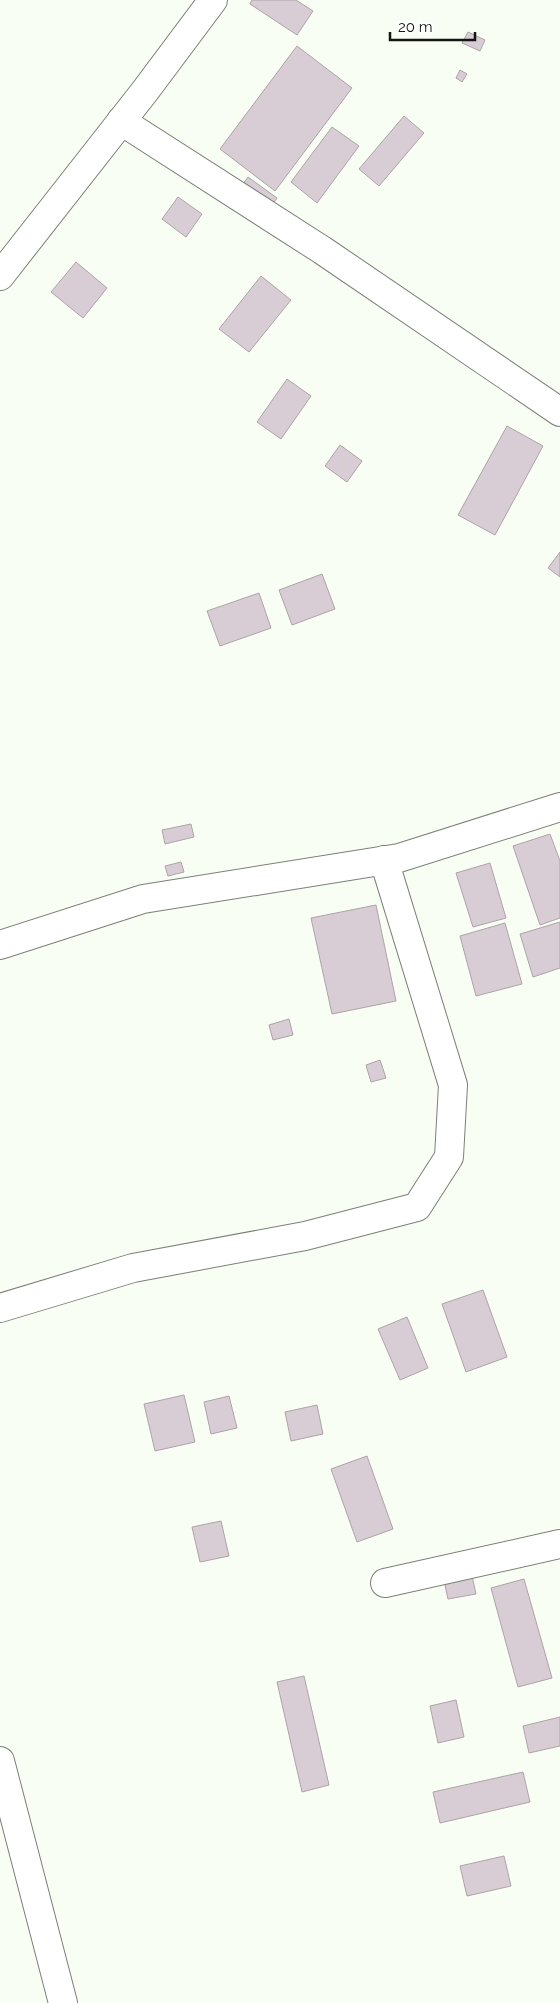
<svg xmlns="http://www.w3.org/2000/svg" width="560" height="2003" viewBox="0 0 560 2003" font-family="Raleway,sans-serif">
	<rect width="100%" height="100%" fill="#f8fef3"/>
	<g fill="#d8cdd4" stroke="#ada3a9">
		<path d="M252,0h44l17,11 -16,24 -47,-31z"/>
		<path d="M468,32l17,8 -5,11 -18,-8z"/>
		<path d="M297,46l55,42 -77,103 -55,-42z"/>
		<path d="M460,70l7,4 -5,8 -6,-4z"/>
		<path d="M404,116l20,17 -45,53 -20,-17z"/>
		<path d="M332,127l27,19 -42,57 -26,-21z"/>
		<path d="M248,177l29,21 -7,10 -29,-21z"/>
		<path d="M178,197l24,17 -16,23 -24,-18z"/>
		<path d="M76,262l31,26 -24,30 -32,-26z"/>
		<path d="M261,276l30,24 -42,52 -30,-23z"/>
		<path d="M287,379l24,17 -30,43 -24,-17z"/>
		<path d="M507,426l36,20 -48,89 -37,-20z"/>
		<path d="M340,445l22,16 -15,21 -22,-16z"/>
		<path d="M560,552v25l-12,-9z"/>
		<path d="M322,574l13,35 -43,16 -13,-35z"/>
		<path d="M259,593l12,35 -51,18 -13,-35z"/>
		<path d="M191,824l3,13 -29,7 -3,-14z"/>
		<path d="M550,834l10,27v57l-20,7 -27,-79z"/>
		<path d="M181,862l3,10 -16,4 -3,-10z"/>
		<path d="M490,863l16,55 -33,9 -17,-54z"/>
		<path d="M376,905l20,96 -64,13 -21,-96z"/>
		<path d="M560,922v46l-27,9 -13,-43z"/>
		<path d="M505,923l17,61 -46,12 -16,-60z"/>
		<path d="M289,1019l4,16 -20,5 -4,-15z"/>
		<path d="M380,1060l6,18 -15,4 -5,-17z"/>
		<path d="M483,1290l24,67 -41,15 -24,-68z"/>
		<path d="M407,1317l21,51 -28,12 -22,-51z"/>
		<path d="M184,1395l11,47 -40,9 -11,-47z"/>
		<path d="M229,1396l8,32 -26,6 -7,-32z"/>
		<path d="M317,1405l6,29 -32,7 -6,-29z"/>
		<path d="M367,1456l26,73 -36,13 -26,-73z"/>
		<path d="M221,1521l8,35 -29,6 -8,-35z"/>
		<path d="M471,1571l5,23 -28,5 -5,-23z"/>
		<path d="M524,1579l28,99 -34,9 -27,-99z"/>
		<path d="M304,1676l25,109 -27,7 -25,-110z"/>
		<path d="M456,1700l8,37 -26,6 -8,-37z"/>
		<path d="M560,1717v29l-31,7 -6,-27z"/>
		<path d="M523,1772l7,30 -90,21 -7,-31z"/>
		<path d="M504,1856l7,30 -44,10 -7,-30z"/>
	</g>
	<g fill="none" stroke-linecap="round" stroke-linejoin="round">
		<g stroke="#7a8077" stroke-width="30">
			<g id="street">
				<path d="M121,121l201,129 238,162"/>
				<path d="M0,276l145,-185 68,-91"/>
				<path d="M0,945l143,-46 256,-41 161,-51"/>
				<path d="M0,1308l133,-40 172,-32 112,-29 32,-50 4,-72 -69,-225"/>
				<path d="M385,1583l175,-39"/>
				<path d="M0,1761l63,242"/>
			</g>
		</g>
		<use href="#street" stroke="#fff" stroke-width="28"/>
	</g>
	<path d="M390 32v8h85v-8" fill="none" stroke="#141613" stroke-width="2.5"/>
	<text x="398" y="32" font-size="15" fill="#141613" stroke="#ffffff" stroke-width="4" paint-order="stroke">20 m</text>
</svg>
